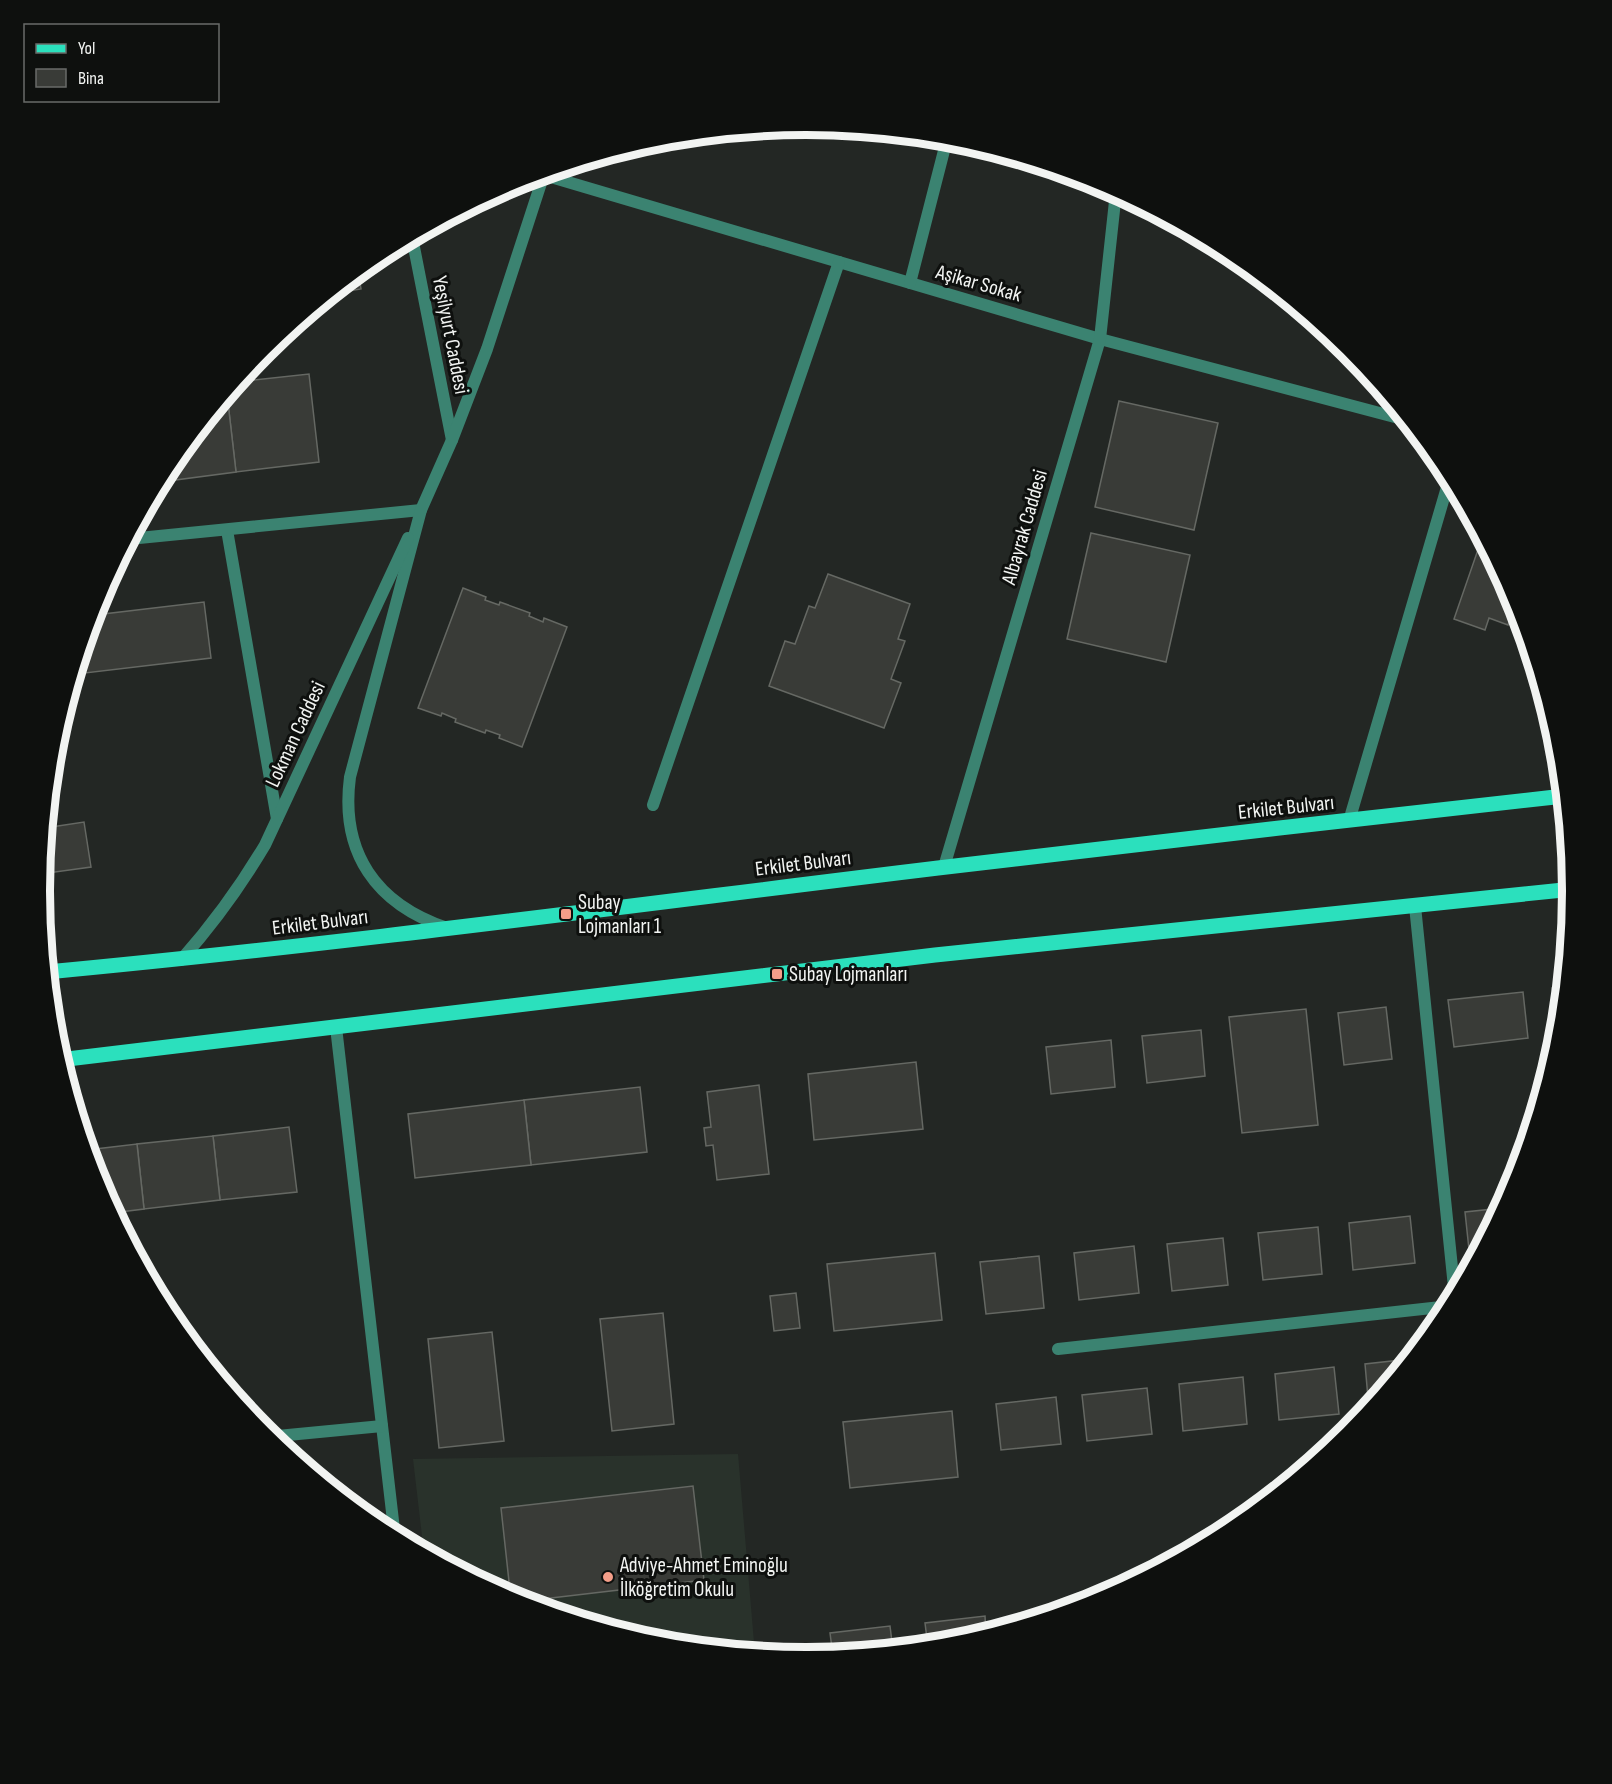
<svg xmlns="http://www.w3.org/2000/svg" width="1612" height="1784" viewBox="0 0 1612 1784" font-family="'Sofia Sans Condensed',sans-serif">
	<rect width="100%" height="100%" fill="#232724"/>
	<path fill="#29322b" d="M738,1454l17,200 -99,-10 -144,-44 -88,-47 -11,-94z"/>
	<g fill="#393b37" stroke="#656863" stroke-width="1.5">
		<path d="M358,272l3,17 -30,5z"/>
		<path d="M309,374l10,88 -83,10 -9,-78 10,-12z"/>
		<path d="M227,394l9,78 -76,10 8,-16z"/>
		<path d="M1119,401l99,22 -24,107 -99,-23z"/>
		<path d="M1091,533l99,22 -24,107 -99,-23z"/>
		<path d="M1482,538l33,61 3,11 -4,-2 -6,17 -19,-7 -4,12 -31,-11z"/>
		<path d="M828,574l82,30 -12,35 7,2 -14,38 10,4 -17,45 -115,-42 16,-45 10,3 14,-38 6,2z"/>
		<path d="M463,588l23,9 -1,3 14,5 1,-3 30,11 -1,3 14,6 1,-4 23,9 -45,120 -23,-9 1,-3 -14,-5 -1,3 -30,-11 1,-3 -14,-6 -1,3 -23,-8z"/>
		<path d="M204,602l7,56 -126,15 -3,-24 8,-26 6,-1 -1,-7z"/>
		<path d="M82,649l3,24 -11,2z"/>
		<path d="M84,822l7,45 -43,6 -4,-27 1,-18z"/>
		<path d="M1564,987l-5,48h-2l-5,-47z"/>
		<path d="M1523,992l5,46 -74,9 -6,-47z"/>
		<path d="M1386,1007l6,52 -48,6 -6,-52z"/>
		<path d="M1306,1009l12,116 -76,8 -13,-116z"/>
		<path d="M1201,1030l4,46 -58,7 -5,-47z"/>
		<path d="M1111,1040l4,47 -64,7 -5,-47z"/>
		<path d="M916,1062l7,67 -109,11 -6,-66z"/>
		<path d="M759,1085l10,89 -52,6 -4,-35 -7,1 -2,-18 7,-1 -4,-35z"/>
		<path d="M640,1087l7,65 -116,13 -7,-65z"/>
		<path d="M524,1100l7,65 -116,13 -7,-64z"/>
		<path d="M289,1127l8,65 -77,8 -7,-64z"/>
		<path d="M213,1136l7,64 -76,9 -7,-65z"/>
		<path d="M137,1144l7,65 -32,4 -15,-28 -10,-35z"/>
		<path d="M1503,1208l-27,50 -6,1 -5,-47z"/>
		<path d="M1410,1216l5,47 -62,7 -4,-47z"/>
		<path d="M1318,1227l4,47 -59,6 -5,-47z"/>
		<path d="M1223,1238l5,47 -56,6 -5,-47z"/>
		<path d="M1134,1246l5,47 -60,7 -5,-47z"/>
		<path d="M935,1253l7,67 -108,11 -7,-67z"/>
		<path d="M1039,1256l5,52 -58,6 -6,-52z"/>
		<path d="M796,1293l4,35 -26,3 -4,-35z"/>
		<path d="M663,1313l11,111 -62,7 -12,-112z"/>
		<path d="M492,1332l12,109 -65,7 -11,-109z"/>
		<path d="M1410,1359l-41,50 -4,-45z"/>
		<path d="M1334,1367l5,47 -60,6 -4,-46z"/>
		<path d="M1243,1377l4,47 -64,7 -4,-47z"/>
		<path d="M1147,1388l5,46 -65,7 -5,-46z"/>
		<path d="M1056,1397l5,47 -60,6 -5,-46z"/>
		<path d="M952,1411l6,66 -108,11 -7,-66z"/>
		<path d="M693,1486l11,94 -187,22 -6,-2 -10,-92z"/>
		<path d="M1076,1606v2l-57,17 -1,-12z"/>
		<path d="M985,1616l1,19 -31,9 -27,3 -3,-24z"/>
		<path d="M890,1626l3,24 -60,6 -3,-23z"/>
	</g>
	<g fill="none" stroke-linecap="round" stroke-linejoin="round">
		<g stroke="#3b8371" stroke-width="12">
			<path d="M544,175l556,164 306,81"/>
			<path d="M412,237l40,203"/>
			<path d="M910,283l37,-144"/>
			<path d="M227,530l50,289"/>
			<path d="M129,539l292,-29"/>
			<path d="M653,805l186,-543"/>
			<path d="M1349,821l101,-344"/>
			<path d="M944,867l156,-528 16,-147"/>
			<path d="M1415,906l40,391"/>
			<path d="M336,1027l59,511"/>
			<path d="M1058,1349l392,-43"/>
			<path d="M267,1437l115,-11"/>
		</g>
		<g stroke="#3b8371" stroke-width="12">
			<path d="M447,928c-71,-24 -107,-75 -97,-151l71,-267 31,-70 35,-91 57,-175"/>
			<path d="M181,960c33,-37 59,-73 84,-115l143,-307"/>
		</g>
		<g stroke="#2be0bd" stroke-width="15">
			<path d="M47,972c298,-28 594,-68 891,-104 209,-26 417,-48 626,-72"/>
			<path d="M59,1060l876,-105 638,-66"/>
		</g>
	</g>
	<g fill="#f49e89" stroke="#0e100e" stroke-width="2">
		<rect x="560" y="908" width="12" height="12" rx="3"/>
		<rect x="771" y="968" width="12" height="12" rx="3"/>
		<circle cx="608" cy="1577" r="6"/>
	</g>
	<g text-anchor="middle" stroke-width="6" stroke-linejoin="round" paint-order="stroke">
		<g font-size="21" fill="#f2f4f2" stroke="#0e100e">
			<text transform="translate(979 283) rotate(16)" y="7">Aşikar Sokak</text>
			<text transform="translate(451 335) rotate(79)" y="7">Yeşilyurt Caddesi</text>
			<text transform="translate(1024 527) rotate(-74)" y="7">Albayrak Caddesi</text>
			<text transform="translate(295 734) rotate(-65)" y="7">Lokman Caddesi</text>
			<text transform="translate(1286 807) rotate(-6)" y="7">Erkilet Bulvarı</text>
			<text transform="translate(803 863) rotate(-7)" y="7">Erkilet Bulvarı</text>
			<text transform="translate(320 922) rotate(-7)" y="7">Erkilet Bulvarı</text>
		</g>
		<g font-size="21" fill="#f2f4f2" stroke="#0e100e" text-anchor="start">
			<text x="578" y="909">Subay<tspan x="578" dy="24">Lojmanları 1</tspan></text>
			<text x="789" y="981">Subay Lojmanları</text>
			<text x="620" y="1572">Adviye-Ahmet Eminoğlu<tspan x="620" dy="24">İlköğretim Okulu</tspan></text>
		</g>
	</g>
	<path d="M0 0H1612V1784H0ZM50 891a756 756 0 1 1 1512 0a756 756 0 1 1-1512 0Z" fill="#0e100e" fill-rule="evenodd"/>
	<path fill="none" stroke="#f2f4f2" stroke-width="8" d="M50 891a756 756 0 1 1 1512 0a756 756 0 1 1-1512 0Z"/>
	<rect x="24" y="24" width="195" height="78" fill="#0e100e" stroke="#696b69" stroke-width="1.5"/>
	<rect x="36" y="44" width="30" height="9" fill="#2be0bd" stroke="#696b69" stroke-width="1.5"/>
	<text x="78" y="54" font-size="18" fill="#f2f4f2">Yol</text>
	<rect x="36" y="69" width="30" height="18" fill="#393b37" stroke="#696b69" stroke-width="1.5"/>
	<text x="78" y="84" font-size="18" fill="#f2f4f2">Bina</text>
</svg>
